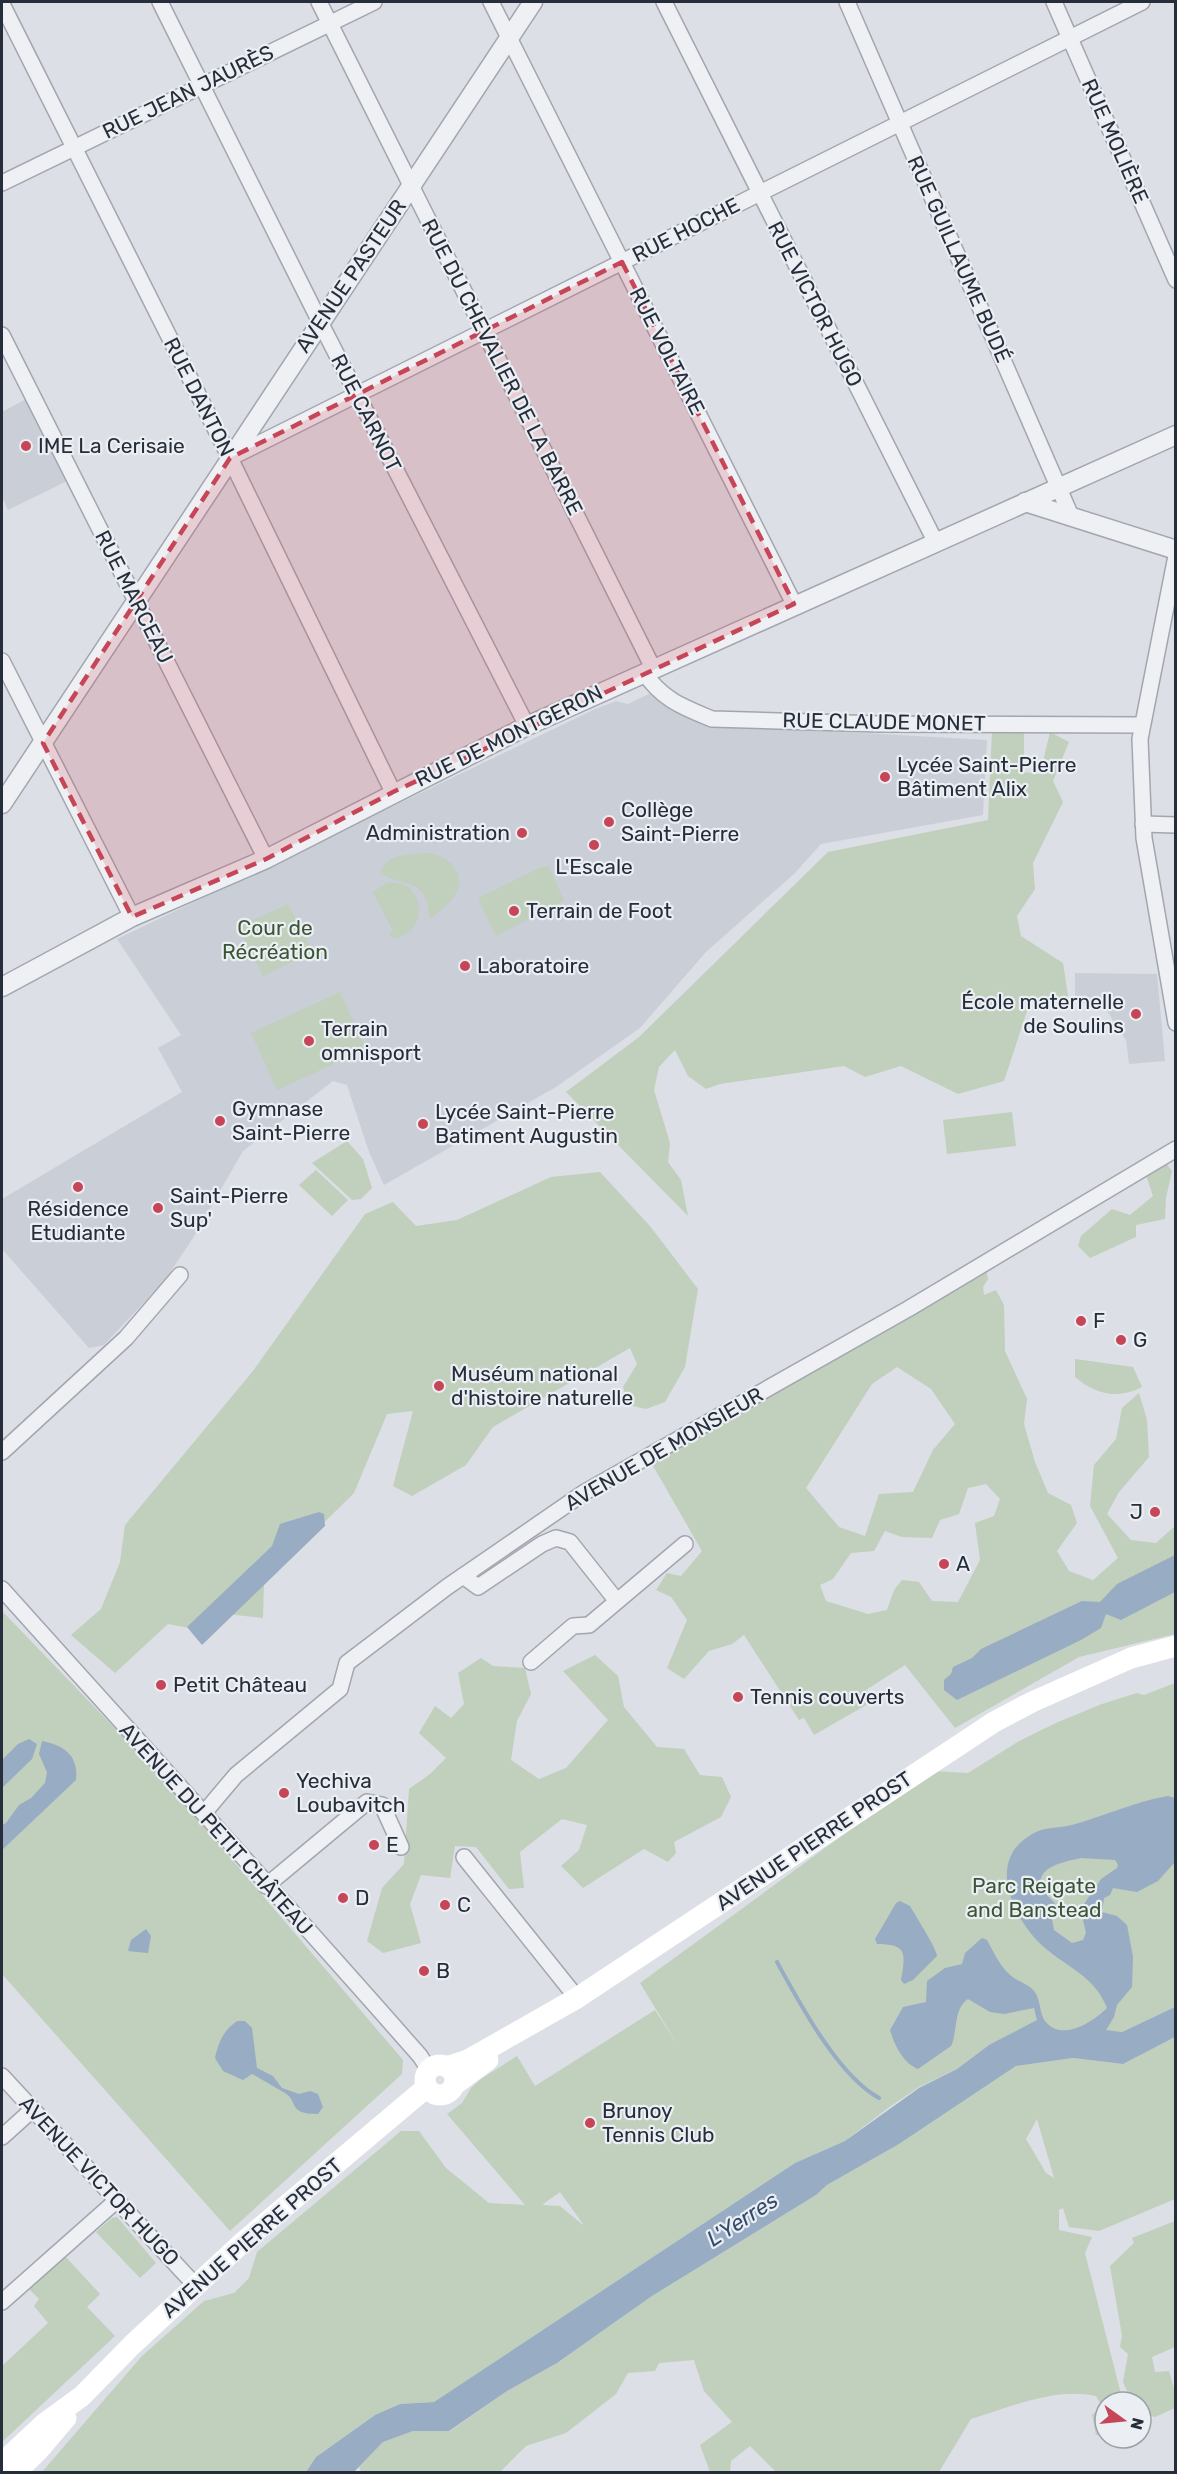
<svg xmlns="http://www.w3.org/2000/svg" width="1177" height="2474" viewBox="0 0 1177 2474" font-family="Rubik,sans-serif">
	<rect width="100%" height="100%" fill="#dcdfe5"/>
	<g fill="#caced7">
		<path d="M26,399l41,82 -59,29 -6,-13v-85z"/>
		<path d="M651,693l30,19 42,13 264,15 -4,75 -162,29 -26,29 -89,79 -66,76 -84,59 -172,98 -15,-33 -22,-67 -14,-4 -90,70 -50,87 -28,42 -61,65 -15,3 -87,-99v-50l180,-107 -24,-44 23,-13 -64,-96 476,-229 23,-9 12,3z"/>
		<path d="M1075,973l82,1 8,87 -36,3 -3,-24 -21,-32 -30,-7z"/>
	</g>
	<g fill="#c1cfbd" fill-rule="evenodd">
		<path d="M1024,729v43l16,2 10,-42 19,10 -16,39 10,21 -30,61 2,26 -18,27 4,20 42,27 6,39 -25,-6 -15,9 -25,76 -46,13 -57,-28 -36,11 -21,-11 -124,18 -14,5 -18,-13 -13,-26 -16,17 -5,23 16,53 -2,19 13,18 7,36 -122,-124 73,-55 189,-185 160,-32 4,-89z"/>
		<path d="M430,853c19,4 36,19 26,41 -5,9 -17,17 -24,24l-3,-1c-2,-45 -31,-27 -49,-46 10,-19 30,-16 50,-18z"/>
		<path d="M541,867h8l15,34 -68,35 -18,-38z"/>
		<path d="M388,882c4,1 10,0 14,2 25,9 23,52 -10,54l-2,-5 3,-2 -20,-39z"/>
		<path d="M288,904l25,48 -50,24 -25,-49z"/>
		<path d="M340,992l26,57 -89,41 -26,-57z"/>
		<path d="M1012,1112l4,34 -69,8 -4,-34z"/>
		<path d="M347,1141l16,18 9,29 -11,11 -9,1 -40,-37z"/>
		<path d="M1166,1163l6,8 -6,27 -1,21 -29,6v12l-46,21 -12,-12 3,-10 31,-27 18,6 23,-19 -7,-21z"/>
		<path d="M316,1170l32,30 -16,16 -33,-31z"/>
		<path d="M600,1172l50,54 48,63 -13,78 -20,35 -19,7 -17,-4 -6,-18 14,-23 -7,-16 -137,79 -27,38 -54,31 -19,-10 20,-75 -26,3 -33,79 -90,89 -1,36 -37,-4 -21,17 -37,-7 -53,49 -44,-38 30,-26 19,-47 5,-37 128,-154 112,-157 28,-12 23,24 41,-6 94,-43z"/>
		<path d="M986,1269l2,10 -5,8 1,8 12,-5 8,15 1,46 22,48 -3,25 11,38 13,31 23,12 6,18 -20,28 12,20 24,9 25,-22 -28,-52 4,-41 22,-26 6,-31 17,-15 8,27 2,37 -30,35 -12,22 24,26 25,3 19,-17v108l-96,23 -124,71 -50,-63 -39,25 7,11 -59,34 -10,-17 -5,2 -55,-85 -12,9 -23,7 -25,28 -17,-11 20,-48 -16,-23 -15,-7 11,-17 14,3 21,-25 -50,-87zM897,1367l34,22 24,35 -22,26 -20,42 -34,2 -14,42 -26,-9 -33,-39 66,-104zM986,1484l14,15 -6,17 -19,7 5,37 -22,42 -26,-1 -13,-19 -17,-2 -8,10 -7,20 -19,4 -42,-13 -6,-16 13,-6 18,-26 23,-2 11,-20 17,6 30,1 8,-18 19,-6 9,-26z"/>
		<path d="M1075,1359l58,8 9,20c-25,13 -47,7 -67,-10z"/>
		<path d="M2,1611l156,162 245,287 -1,14 -172,157 -228,-257z"/>
		<path d="M595,1655l23,21 6,31 33,40 27,2 16,26 22,2 9,20 -10,20 -47,25 2,11 -8,9 -24,-13 -61,39 -22,-22 18,-16 8,-25 -25,-6 -42,33 4,36 -15,1 -33,-42 -21,-1 -5,32 -29,-3 -11,29 11,39 -38,10 -16,-12 15,-53 22,-24 5,-75 21,-15 16,-16 -27,-25 16,-27 16,12 13,-14 -6,-31 23,-15 12,8 32,2 6,26 -14,27 -6,39 28,19 27,-11 42,-48 -45,-49z"/>
		<path d="M1175,1683v324l-53,25 -12,-1 -121,14 -32,24 -38,18 -31,21 -43,33 -50,22 -361,239 -34,2 -25,11 -59,42 -10,15h-264l100,-116 62,-55 30,-8 15,-15 8,-26 144,-121h18l27,37 43,35 36,2 -78,-91 15,-11 9,-15 10,-9 36,-23 18,30 120,-76 24,37 -39,-64 291,-212 37,2 51,-32 39,-19 44,-18 35,-11 7,2zM560,2192l23,32v1l-23,-19 -18,-1z"/>
		<path d="M1175,2037v162l-76,32 -30,-4 -6,-19 -4,2v20l33,7 -7,16 38,149h-18v32l-9,1 -4,-20 10,-9 -6,-10c-41,-9 -85,11 -125,23l-32,53h-163l-26,-26 -19,15 -1,11h-20l-10,-27 32,-23 -28,-31 -10,-31 -35,3 -4,8 -27,2 -12,21 -50,39 -40,13 -26,26h-139l-2,-5 24,-25 30,-11h37l57,-40 50,-28 95,-67 164,-101 11,-10 72,-41 117,-78 57,-8 50,6zM1037,2119l17,59 -8,-5 -20,-34z"/>
		<path d="M117,2217l39,46 -16,15 -44,-46 16,-14z"/>
		<path d="M1175,2221v126l-23,10 3,15 14,-1 6,21v16l-20,9 -14,-3v-12h-9l-9,-20 5,-28 -8,-7 2,-11 -12,-70 24,-23 -2,-5z"/>
		<path d="M64,2255l36,39 -13,13 28,29 -113,106v-76l46,-43 -14,-17 5,-7 -11,-11z"/>
	</g>
	<g fill="#98acc4" fill-rule="evenodd">
		<path d="M319,1512l5,2 1,12 -123,119 -15,-18 85,-81 8,-22z"/>
		<path d="M1175,1555v37l-54,28 -15,-6 -5,14 -20,12 -124,60 -13,-10v-10l7,-6 2,-7 19,-9 9,-9 101,-48 18,1 17,-18z"/>
		<path d="M29,1739l8,5 -5,15 -30,29v-28l16,-16z"/>
		<path d="M42,1741c22,4 37,15 34,39l-74,70v-25l4,-2 13,-18 12,-7 14,-15 2,-11 -8,-18z"/>
		<path d="M1168,1796l7,2v64l-17,19 -21,11 -24,-4 -3,7 -6,3 -2,14 15,4 10,9 6,32 -1,30 -15,18 -3,12 -8,13 16,2 53,-25v30l-52,27 -50,-6 -57,8 -117,78 -72,41 -11,10 -164,101 -95,67 -50,28 -58,40h-36l-30,11 -29,30h-48l10,-15 59,-42 25,-11 34,-2 361,-239 50,-22 74,-53 38,-19 32,-24 48,-25 -3,-12 -30,6 -14,-2 -22,-13c-15,10 -10,33 -17,47l-33,23c-15,-6 -24,-25 -28,-39l13,-23 23,-5 1,-21 18,-13 17,-4 3,-11 17,-15 5,2c7,13 15,30 27,38 7,5 14,6 20,13 7,8 5,22 11,30 17,22 49,0 62,-13 -14,-37 -51,-44 -74,-72 -26,-32 -44,-81 3,-104 10,-5 24,-4 36,-7 32,-9 62,-23 96,-29zM1081,1858l34,2 3,5 -1,3 -16,11 -17,25 -2,12 4,17 -3,7 -11,3 -18,-13 -2,-11 4,-14c-4,-6 -13,-12 -15,-19 -5,-20 27,-25 40,-28z"/>
		<path d="M900,1901l10,5c5,9 27,43 27,50l-24,24 -9,4 -3,-4c5,-27 6,-36 -24,-36l-2,-5 21,-36z"/>
		<path d="M146,1929l5,7 -3,17 -20,-2 3,-11z"/>
		<path d="M237,2021h8l7,7 5,40 16,8 9,12 17,6 11,-3 8,3 5,13 -5,7c-31,0 -19,-12 -33,-21 -11,-6 -22,-13 -33,-19l-9,6 -20,-9 -8,-13c4,-17 8,-27 22,-37z"/>
	</g>
	<g fill="none" stroke-linecap="round" stroke-linejoin="round">
		<path stroke="#98acc4" stroke-width="4" d="M777,1962c22,40 61,114 102,136"/>
		<g stroke="#a2a6af" stroke-width="18">
			<g id="minor">
				<path d="M160,2l160,320 207,404"/>
				<path d="M319,2l334,666"/>
				<path d="M491,2l303,602"/>
				<path d="M664,2l271,539"/>
				<path d="M847,2l224,514"/>
				<path d="M1054,2l122,278"/>
				<path d="M2,4l228,454 163,334"/>
				<path d="M2,183l372,-181"/>
				<path d="M2,335l264,524"/>
				<path d="M230,458l912,-456"/>
				<path d="M1176,556l-36,183 4,99 32,185"/>
				<path d="M2,661l130,256"/>
				<path d="M644,672c17,27 39,35 68,47l168,5 262,1"/>
				<path d="M1143,824l33,1"/>
				<path d="M2,1452l124,-114 54,-63"/>
				<path d="M463,1576l15,11 64,-43 14,-6 14,4 46,58"/>
				<path d="M2,1589c139,155 280,310 418,467l9,14"/>
				<path d="M531,1662l42,-36 16,-1 96,-81"/>
				<path d="M204,1813l32,-38 104,-86 7,-26 100,-76 138,-95 323,-183 268,-160"/>
				<path d="M464,1857l113,141"/>
				<path d="M266,1886l101,-84 15,3 19,42"/>
				<path d="M2,2076l194,210"/>
				<path d="M2,2137l30,-27"/>
				<path d="M2,2302l114,-101"/>
			</g>
		</g>
		<g stroke="#a2a6af" stroke-width="21">
			<g id="tertiary">
				<path d="M1025,502l151,48"/>
				<path d="M2,804l531,-802"/>
				<path d="M2,987l130,-70 134,-58 261,-133 649,-291"/>
			</g>
		</g>
		<use href="#minor" stroke="#eef0f4" stroke-width="15"/>
		<use href="#tertiary" stroke="#eef0f4" stroke-width="18"/>
		<g stroke="#fff" stroke-width="21">
			<circle cx="440" cy="2080" r="15"/>
			<path d="M447,2067l21,-7 109,-62 417,-276 38,-20 99,-44 45,-12"/>
			<path d="M454,2085l34,-25"/>
			<path d="M2,2463l43,-40 37,-27 50,-51 111,-103 184,-155"/>
			<path d="M16,2472l22,-21 28,-33"/>
		</g>
	</g>
	<path fill="#c64556" fill-opacity="0.2" stroke="#c64556" stroke-width="4.5" stroke-dasharray="12 8" stroke-linejoin="round" d="M622,262l172,342 -401,188 -127,67 -134,58 -89,-174 187,-285z"/>
	<g fill="#c64556" stroke="#ebeef3" stroke-width="2">
		<circle cx="26" cy="446" r="6"/>
		<circle cx="885" cy="777" r="6"/>
		<circle cx="609" cy="822" r="6"/>
		<circle cx="522" cy="833" r="6"/>
		<circle cx="594" cy="845" r="6"/>
		<circle cx="514" cy="911" r="6"/>
		<circle cx="465" cy="966" r="6"/>
		<circle cx="1136" cy="1014" r="6"/>
		<circle cx="309" cy="1041" r="6"/>
		<circle cx="220" cy="1121" r="6"/>
		<circle cx="423" cy="1124" r="6"/>
		<circle cx="78" cy="1187" r="6"/>
		<circle cx="158" cy="1208" r="6"/>
		<circle cx="1081" cy="1321" r="6"/>
		<circle cx="1121" cy="1340" r="6"/>
		<circle cx="439" cy="1386" r="6"/>
		<circle cx="1155" cy="1512" r="6"/>
		<circle cx="944" cy="1564" r="6"/>
		<circle cx="161" cy="1685" r="6"/>
		<circle cx="738" cy="1697" r="6"/>
		<circle cx="284" cy="1793" r="6"/>
		<circle cx="374" cy="1845" r="6"/>
		<circle cx="343" cy="1898" r="6"/>
		<circle cx="445" cy="1905" r="6"/>
		<circle cx="424" cy="1971" r="6"/>
		<circle cx="590" cy="2123" r="6"/>
	</g>
	<g text-anchor="middle" stroke-width="4.5" stroke-linejoin="round" paint-order="stroke">
		<g font-size="21" fill="#262d3b" stroke="#ebeef3">
			<text transform="translate(188 92) rotate(-26)" y="7">RUE JEAN JAURÈS</text>
			<text transform="translate(1115 141) rotate(66)" y="7">RUE MOLIÈRE</text>
			<text transform="translate(686 230) rotate(-27)" y="7">RUE HOCHE</text>
			<text transform="translate(959 259) rotate(66)" y="7">RUE GUILLAUME BUDÉ</text>
			<text transform="translate(351 276) rotate(-56)" y="7">AVENUE PASTEUR</text>
			<text transform="translate(815 304) rotate(63)" y="7">RUE VICTOR HUGO</text>
			<text transform="translate(667 351) rotate(63)" y="7">RUE VOLTAIRE</text>
			<text transform="translate(502 367) rotate(63)" y="7">RUE DU CHEVALIER DE LA BARRE</text>
			<text transform="translate(199 397) rotate(63)" y="7">RUE DANTON</text>
			<text transform="translate(366 413) rotate(63)" y="7">RUE CARNOT</text>
			<text transform="translate(134 597) rotate(63)" y="7">RUE MARCEAU</text>
			<text transform="translate(884 722) rotate(1)" y="7">RUE CLAUDE MONET</text>
			<text transform="translate(509 736) rotate(-26)" y="7">RUE DE MONTGERON</text>
			<text transform="translate(664 1449) rotate(-30)" y="7">AVENUE DE MONSIEUR</text>
			<text transform="translate(216 1829) rotate(48)" y="7">AVENUE DU PETIT CHÂTEAU</text>
			<text transform="translate(814 1841) rotate(-34)" y="7">AVENUE PIERRE PROST</text>
			<text transform="translate(99 2181) rotate(47)" y="7">AVENUE VICTOR HUGO</text>
			<text transform="translate(252 2238) rotate(-41)" y="7">AVENUE PIERRE PROST</text>
		</g>
		<g font-size="21" fill="#262d3b" stroke="#ebeef3" text-anchor="start">
			<text x="38" y="453">IME La Cerisaie</text>
			<text x="897" y="772">Lycée Saint-Pierre<tspan x="897" dy="24">Bâtiment Alix</tspan></text>
			<text x="621" y="817">Collège<tspan x="621" dy="24">Saint-Pierre</tspan></text>
			<text x="510" y="840" text-anchor="end">Administration</text>
			<text x="594" y="874" text-anchor="middle">L'Escale</text>
			<text x="526" y="918">Terrain de Foot</text>
			<text x="477" y="973">Laboratoire</text>
			<text x="1124" y="1009" text-anchor="end">École maternelle<tspan x="1124" dy="24">de Soulins</tspan></text>
			<text x="321" y="1036">Terrain<tspan x="321" dy="24">omnisport</tspan></text>
			<text x="232" y="1116">Gymnase<tspan x="232" dy="24">Saint-Pierre</tspan></text>
			<text x="435" y="1119">Lycée Saint-Pierre<tspan x="435" dy="24">Batiment Augustin</tspan></text>
			<text x="170" y="1203">Saint-Pierre<tspan x="170" dy="24">Sup'</tspan></text>
			<text x="78" y="1216" text-anchor="middle">Résidence<tspan x="78" dy="24">Etudiante</tspan></text>
			<text x="1093" y="1328">F</text>
			<text x="1133" y="1347">G</text>
			<text x="451" y="1381">Muséum national<tspan x="451" dy="24">d'histoire naturelle</tspan></text>
			<text x="1143" y="1519" text-anchor="end">J</text>
			<text x="956" y="1571">A</text>
			<text x="173" y="1692">Petit Château</text>
			<text x="750" y="1704">Tennis couverts</text>
			<text x="296" y="1788">Yechiva<tspan x="296" dy="24">Loubavitch</tspan></text>
			<text x="386" y="1852">E</text>
			<text x="355" y="1905">D</text>
			<text x="457" y="1912">C</text>
			<text x="436" y="1978">B</text>
			<text x="602" y="2118">Brunoy<tspan x="602" dy="24">Tennis Club</tspan></text>
		</g>
		<g font-size="21" fill="#3a5535" stroke="#ebeef3">
			<text x="275" y="935">Cour de<tspan x="275" dy="24">Récréation</tspan></text>
			<text x="1034" y="1893">Parc Reigate<tspan x="1034" dy="24">and Banstead</tspan></text>
		</g>
		<g font-size="22" font-style="italic" fill="#334b6c" stroke="#ebeef3">
			<text transform="translate(742 2219) rotate(-33)" y="8">L'Yerres</text>
		</g>
	</g>
	<rect width="1177" height="2474" fill="none" stroke="#262d3b" stroke-width="6"/>
	<g transform="translate(1123 2420) rotate(105)"><circle r="28" fill="#ebeef3" stroke="#9ca1a9" stroke-width="1.5"/>
	<path d="M0-4.5L10 22L0 15L-10 22Z" fill="#c64556"/>
	<text y="-9" font-size="16" font-weight="bold" text-anchor="middle" fill="#262d3b">N</text>
	</g>
</svg>
